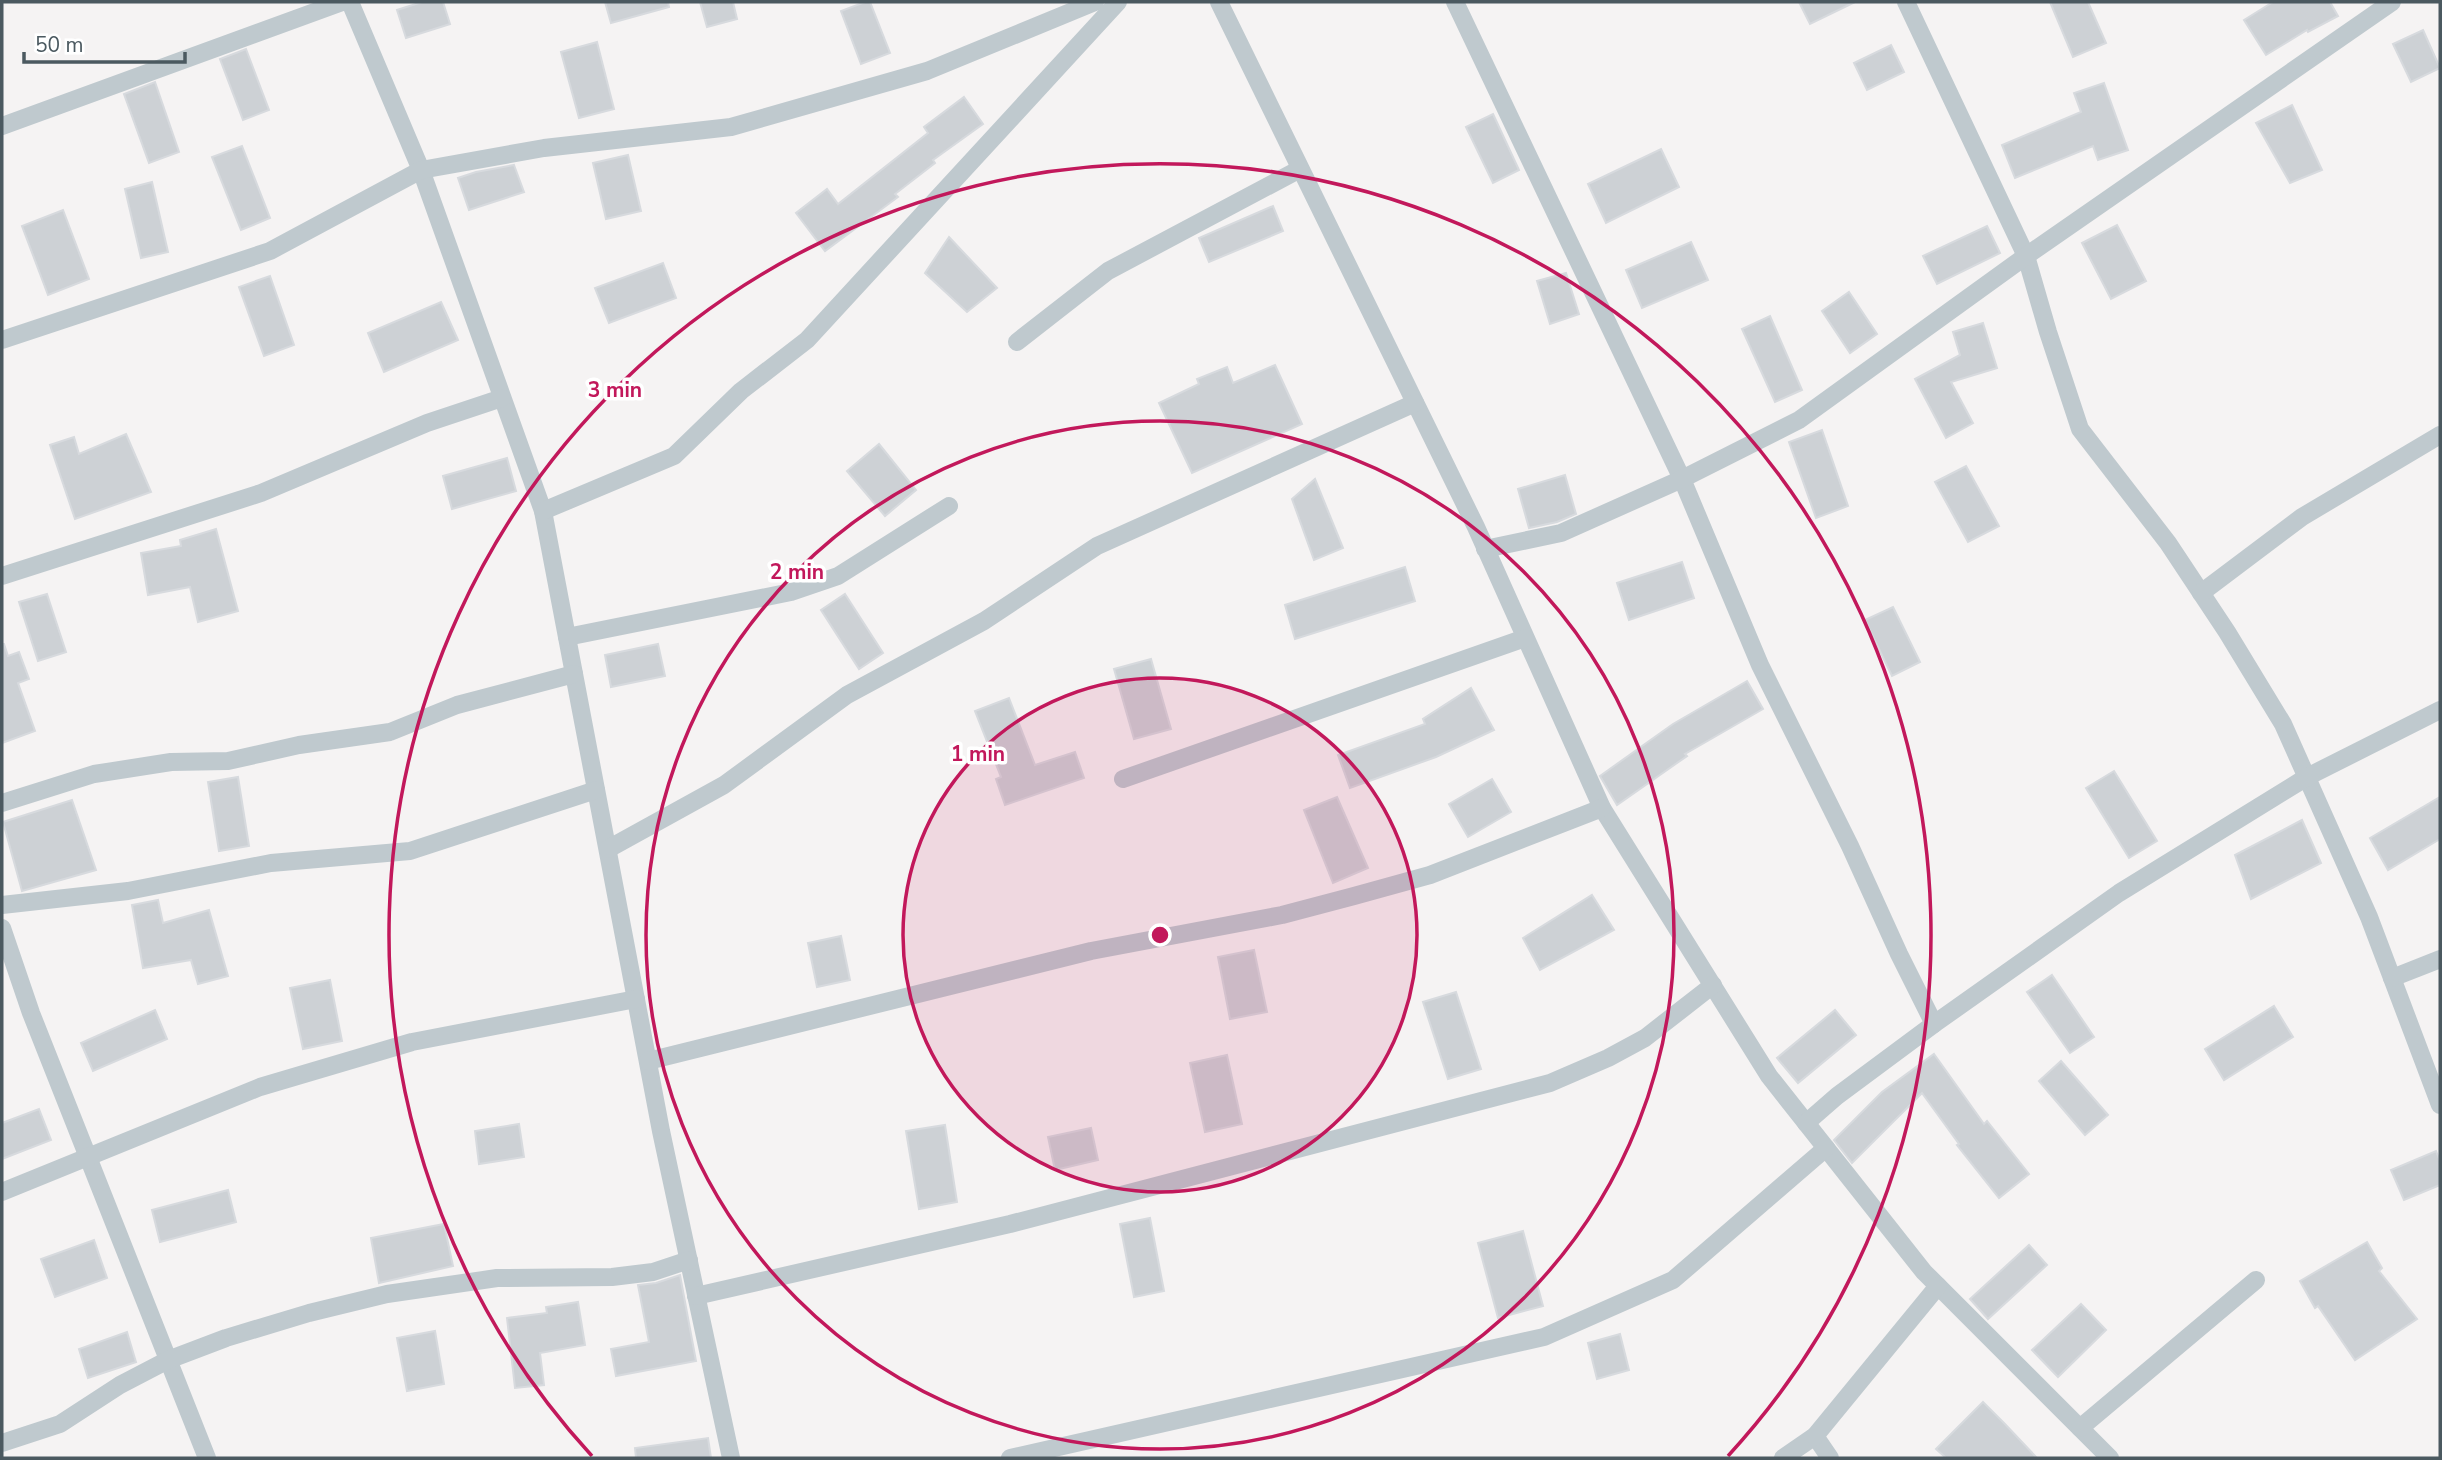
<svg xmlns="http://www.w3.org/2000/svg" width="2442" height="1460" viewBox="0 0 2442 1460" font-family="'Nunito Sans',sans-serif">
	<rect width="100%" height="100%" fill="#f5f3f3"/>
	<g fill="#cdd1d5" stroke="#d7dade" stroke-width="2">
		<path d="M422,2h21l7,22 -44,14 -9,-28z"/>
		<path d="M605,2h63l1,5 -58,16z"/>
		<path d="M700,2h33l4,17 -30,8z"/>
		<path d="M865,2h5l20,51 -29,11 -20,-53z"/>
		<path d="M1799,2h56l-45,22z"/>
		<path d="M2050,2h38l18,41 -33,14z"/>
		<path d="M2273,2h57l8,14 -30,16 -1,-2 -41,25 -22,-35z"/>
		<path d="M2423,30l17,38 -29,14 -18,-38z"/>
		<path d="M597,42l17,67 -35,9 -18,-66z"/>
		<path d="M1891,45l13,27 -37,18 -13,-27z"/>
		<path d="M246,49l23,61 -26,10 -23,-61z"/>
		<path d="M155,82l24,70 -30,11 -25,-69z"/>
		<path d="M2104,83l24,67 -30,10 -5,-14 -78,32 -13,-33 79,-33 -7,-19z"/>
		<path d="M964,97l19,27 -50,36 2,3 -40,31 3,3 -73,54 -29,-38 31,-24 11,15 90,-71 -4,-6z"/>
		<path d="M2292,105l30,65 -32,13 -34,-60z"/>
		<path d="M1493,114l26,56 -26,13 -27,-56z"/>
		<path d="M242,146l28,72 -29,12 -29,-73z"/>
		<path d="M1661,149l18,38 -73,36 -18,-39z"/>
		<path d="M628,155l13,56 -35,8 -13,-56z"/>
		<path d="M514,165l10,27 -55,18 -11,-32 18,-6z"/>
		<path d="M152,182l16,70 -27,6 -16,-69z"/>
		<path d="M1273,206l10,25 -74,31 -10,-24z"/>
		<path d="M63,210l26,69 -41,16 -26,-69z"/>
		<path d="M2117,225l29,56 -35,18 -29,-56z"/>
		<path d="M1987,226l13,27 -63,31 -14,-28z"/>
		<path d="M949,237l48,51 -30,24 -42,-39z"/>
		<path d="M1691,242l17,38 -66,28 -16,-38z"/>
		<path d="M663,263l13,35 -67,25 -14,-35z"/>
		<path d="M1566,273l13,41 -29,10 -13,-43z"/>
		<path d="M270,276l24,69 -30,11 -25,-69z"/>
		<path d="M1849,292l28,42 -27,19 -28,-42z"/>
		<path d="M441,302l17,38 -74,32 -16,-39z"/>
		<path d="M1770,316l32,74 -27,12 -33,-73z"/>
		<path d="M1983,323l14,45 -46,14 22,41 -27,15 -31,-59 45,-24 -7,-23z"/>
		<path d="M1275,365l27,59 -110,49 -33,-70 40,-19 -2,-5 30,-12 6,16z"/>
		<path d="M1822,430l26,76 -32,12 -27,-76z"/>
		<path d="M126,434l25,58 -76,27 -25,-74 24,-8 5,17z"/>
		<path d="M879,444l37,46 -31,26 -38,-45z"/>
		<path d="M507,458l9,33 -64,18 -9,-33z"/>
		<path d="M1966,466l33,60 -31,16 -33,-60z"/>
		<path d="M1565,475l11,39 -19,8 -28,6 -11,-39z"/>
		<path d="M1315,479l28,69 -29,12 -22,-61z"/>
		<path d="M216,529l22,82 -40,11 -8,-35 -42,8 -7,-42 40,-7 -1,-6z"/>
		<path d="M1682,562l12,36 -65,22 -12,-37z"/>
		<path d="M1405,567l10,34 -120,38 -10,-34z"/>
		<path d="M47,594l19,58 -28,9 -19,-59z"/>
		<path d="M845,594l38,59 -24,16 -38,-59z"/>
		<path d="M1893,607l27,55 -28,14 -27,-56z"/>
		<path d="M2,644h2l4,12 11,-4 10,27 -11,4 17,48 -33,12z"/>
		<path d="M658,644l7,32 -54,11 -6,-32z"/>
		<path d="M1151,659l20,70 -37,10 -20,-70z"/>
		<path d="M1747,681l16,28 -78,45 2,2 -70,49 -17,-29 73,-52z"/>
		<path d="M1471,688l23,42 -58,27 -86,31 -12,-33 87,-31 -2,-5z"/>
		<path d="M1009,698l26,67 40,-13 9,26 -79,27 -9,-26 5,-2 -26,-66z"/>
		<path d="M2114,771l43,70 -28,17 -43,-70z"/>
		<path d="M238,777l11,69 -30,5 -11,-69z"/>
		<path d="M1492,779l19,33 -43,25 -19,-33z"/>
		<path d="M1337,797l31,71 -35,15 -29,-73z"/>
		<path d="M2440,797v42l-52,31 -18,-32z"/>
		<path d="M72,800l24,70 -74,21 -19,-69z"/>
		<path d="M2302,820l19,43 -70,36 -16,-44z"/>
		<path d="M1592,895l22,35 -74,40 -17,-32z"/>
		<path d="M158,900l5,23 46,-13 19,66 -30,8 -7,-24 -48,8 -11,-63z"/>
		<path d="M841,936l9,44 -33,7 -9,-44z"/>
		<path d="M1254,950l13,62 -37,7 -12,-62z"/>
		<path d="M2052,975l42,62 -24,16 -43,-61z"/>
		<path d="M330,980l12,61 -39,8 -13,-61z"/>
		<path d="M1456,992l25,77 -33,10 -25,-77z"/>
		<path d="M2274,1006l19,31 -69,43 -19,-31z"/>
		<path d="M155,1010l12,29 -74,32 -12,-28z"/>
		<path d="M1835,1010l21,25 -58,48 -21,-25z"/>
		<path d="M1934,1054l50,70 3,-3 42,53 -30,24 -42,-53 2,-1 -37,-51 -70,70 -18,-23 48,-48z"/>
		<path d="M1227,1055l15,69 -37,8 -15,-69z"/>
		<path d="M2061,1061l47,54 -23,20 -46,-54z"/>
		<path d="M39,1109l12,31 -49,19v-36z"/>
		<path d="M519,1124l5,33 -45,7 -4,-33z"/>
		<path d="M945,1125l12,77 -38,7 -13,-78z"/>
		<path d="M1091,1128l7,32 -43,10 -7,-33z"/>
		<path d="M2436,1151l4,10v24l-36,15 -13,-30z"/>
		<path d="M228,1190l8,32 -76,20 -8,-32z"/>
		<path d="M1150,1218l14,73 -30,6 -14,-73z"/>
		<path d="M444,1224l9,42 -74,17 -8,-45z"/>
		<path d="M1523,1231l20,75 -45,12 -20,-75z"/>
		<path d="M94,1240l13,38 -52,19 -14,-38z"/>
		<path d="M2367,1242l15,26 -3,3 38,48 -62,41 -37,-54 -3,2 -15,-27z"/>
		<path d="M2029,1245l18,20 -59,54 -18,-20z"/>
		<path d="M680,1275l16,86 -80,15 -5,-27 38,-7 -11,-57 18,-2z"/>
		<path d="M578,1302l7,43 -45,8 4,32 -29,3 -8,-70 40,-5 -1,-6z"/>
		<path d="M2081,1304l25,26 -48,47 -26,-27z"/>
		<path d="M435,1331l9,53 -37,7 -10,-53z"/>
		<path d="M127,1332l9,30 -48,16 -9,-29z"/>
		<path d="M1620,1334l9,36 -32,9 -9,-36z"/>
		<path d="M1983,1402l21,21 33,35h-91l-10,-9z"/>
		<path d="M708,1438l3,20h-75l-1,-10z"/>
	</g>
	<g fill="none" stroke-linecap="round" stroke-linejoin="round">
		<g stroke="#bfc9ce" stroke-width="18">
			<path d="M350,2l71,168 122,341 118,620 70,327"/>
			<path d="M1219,2l257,525 126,281 167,268 155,196 186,186"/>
			<path d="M1455,2l227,477 78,186 90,181 49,108 35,70"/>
			<path d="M1906,2l120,254 22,76 32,97 88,114 59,89 56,92 86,193 71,188"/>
			<path d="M2,126l340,-124"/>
			<path d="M2,340l268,-89 151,-81 123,-22 187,-21 196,-56 168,-69"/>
			<path d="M1017,342l91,-71 192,-102"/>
			<path d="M543,511l131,-55 67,-65 66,-51 311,-338"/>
			<path d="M1485,549l76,-16 121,-54 117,-59 227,-164 366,-254"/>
			<path d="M2,576l259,-83 166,-70 75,-25"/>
			<path d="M2201,593l101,-76 138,-82"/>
			<path d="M567,637l224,-45 47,-16 111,-70"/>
			<path d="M1123,779l402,-141"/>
			<path d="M2,803l92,-29 77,-12 57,-1 71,-16 91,-13 67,-27 117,-31"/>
			<path d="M608,849l116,-64 123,-90 137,-74 113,-75 318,-143"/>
			<path d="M2,905l126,-14 143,-28 139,-12 186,-61"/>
			<path d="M2,928l29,85 176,445"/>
			<path d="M2392,978l48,-19"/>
			<path d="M648,1061l443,-110 191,-36 72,-19 76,-21 172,-67"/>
			<path d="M1806,1123l31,-27 97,-72 185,-131 188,-116 133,-67"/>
			<path d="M2,1192l258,-105 152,-45 224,-43"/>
			<path d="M696,1296l314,-72 540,-141 58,-25 37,-20 68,-53"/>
			<path d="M2080,1428l176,-148"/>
			<path d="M1815,1436l15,22"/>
			<path d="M2,1443l58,-19 60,-39 48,-25 58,-22 83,-25 78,-19 110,-16 115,-1 41,-5 36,-12"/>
			<path d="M1010,1458l534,-121 129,-57 153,-132"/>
			<path d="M1783,1458l32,-22 123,-150"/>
		</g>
	</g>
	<circle cx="1160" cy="935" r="257" fill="#c2185b" fill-opacity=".12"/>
	<g fill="none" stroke="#c2185b" stroke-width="3.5">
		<circle cx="1160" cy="935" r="257"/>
		<circle cx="1160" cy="935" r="514"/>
		<path d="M592 1456A771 771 0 1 1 1728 1456"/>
	</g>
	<circle cx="1160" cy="935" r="10" fill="#c2185b" stroke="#fff" stroke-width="3.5"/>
	<g font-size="21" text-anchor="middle" font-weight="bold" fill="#c2185b" stroke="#fff" stroke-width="7" stroke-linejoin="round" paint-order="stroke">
		<text x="615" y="397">3 min</text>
		<text x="797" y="579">2 min</text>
		<text x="978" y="761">1 min</text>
	</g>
	<rect width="2442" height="1460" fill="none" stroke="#4b5960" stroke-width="7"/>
	<path d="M24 52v10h161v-10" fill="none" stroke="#4b5960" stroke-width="3.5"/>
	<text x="35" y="52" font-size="21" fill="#4b5960" stroke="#ffffff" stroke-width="5" paint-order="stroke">50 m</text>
</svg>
